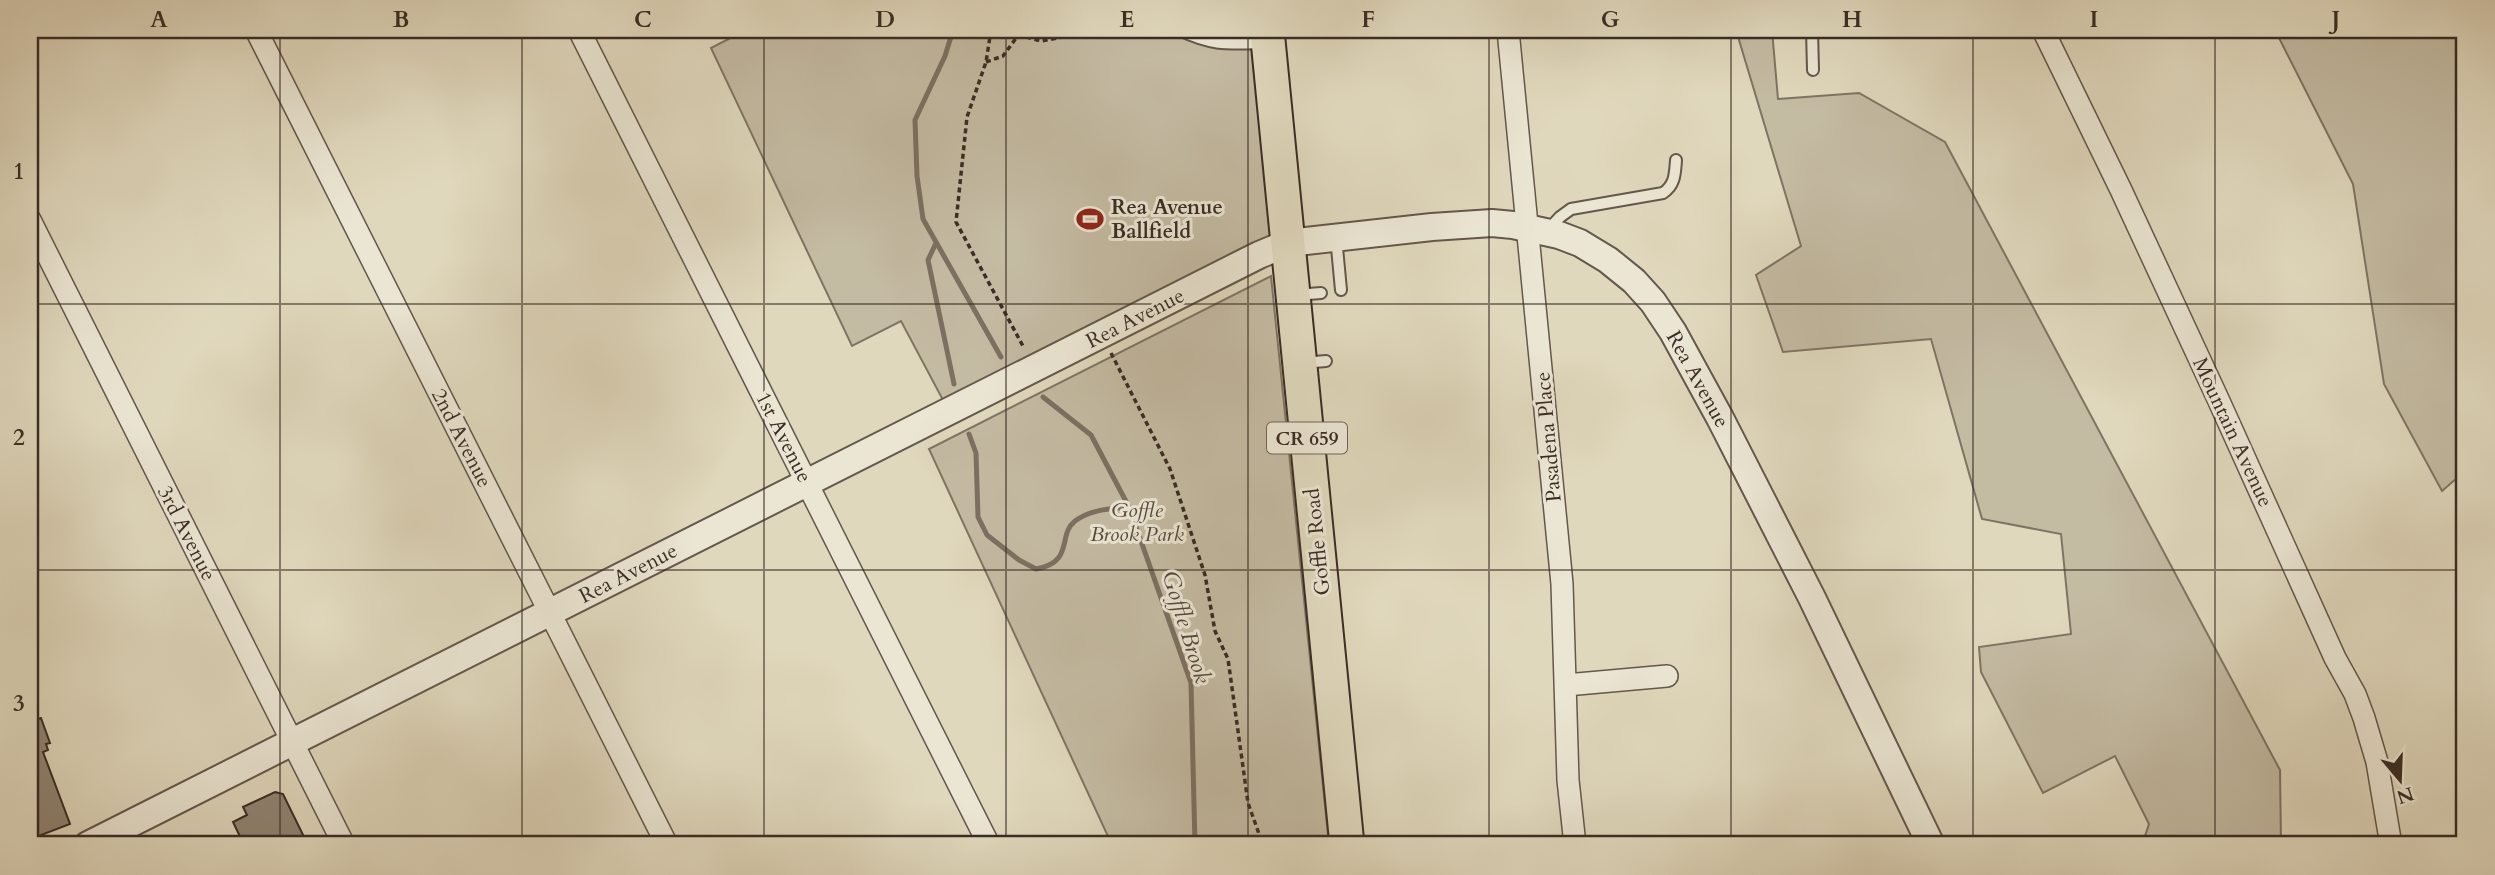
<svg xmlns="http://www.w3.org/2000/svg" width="2495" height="875" viewBox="0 0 2495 875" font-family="Cardo,serif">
	<rect width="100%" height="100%" fill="#e0d8bd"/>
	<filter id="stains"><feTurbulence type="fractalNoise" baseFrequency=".00286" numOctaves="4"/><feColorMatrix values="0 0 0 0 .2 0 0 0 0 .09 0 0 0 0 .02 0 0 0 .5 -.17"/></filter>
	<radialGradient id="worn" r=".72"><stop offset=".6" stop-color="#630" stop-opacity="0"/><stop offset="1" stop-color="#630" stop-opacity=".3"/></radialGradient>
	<g fill="#c4bba3" stroke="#7f7464" stroke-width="2">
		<path d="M746,30h508l19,204 -329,168 -43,-81 -49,25 -141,-298z"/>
		<path d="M1736,30h36l6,69 81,-6 86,49 335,628 1,75h-139l7,-21 -34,-68 -72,37 -62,-121 -2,-25 92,-13 -10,-100 -79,-15 -51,-180 -148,13 -27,-77 45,-29z"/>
		<path d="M2275,30h190v441l-23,20 -58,-107 -31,-200z"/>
		<path d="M1271,276l58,569h-217l-183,-396z"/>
	</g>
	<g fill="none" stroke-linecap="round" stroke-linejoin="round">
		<g stroke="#7c7061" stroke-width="5">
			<path d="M953,30l-8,26 -30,64 2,56 6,43 78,138"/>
			<path d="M936,243l-8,17 26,124"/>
			<path d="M1043,397l48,38 38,72 62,176 4,162"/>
			<path d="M969,434l7,19 2,64 9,18 32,25 17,9c39,-7 21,-34 39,-48 16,-12 35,-12 54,-14"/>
		</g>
	</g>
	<g fill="#908574" stroke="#3a2c25" stroke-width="2">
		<path d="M41,718l9,25 -4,1 2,6 -5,2 27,72 -34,13 -6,-16v-102l2,2z"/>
		<path d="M275,792l8,2 25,51h-64l-11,-23 14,-7 -4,-8z"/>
	</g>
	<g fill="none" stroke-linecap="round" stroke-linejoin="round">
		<g stroke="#64574b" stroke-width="14">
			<g id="service">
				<path d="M1179,30c34,16 48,14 85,13"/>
				<path d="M1812,30l1,40"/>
				<path d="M1548,230l12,-13 11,-8 92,-16c12,-8 12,-19 13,-33"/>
				<path d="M1336,237l5,53"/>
				<path d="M1296,295l25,-2"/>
				<path d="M1302,363l24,-2"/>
			</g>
		</g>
		<g stroke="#64574b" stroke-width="24">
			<g id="minor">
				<path d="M256,30l411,815"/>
				<path d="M579,30l410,815"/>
				<path d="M1508,30l54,554 6,196 7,65"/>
				<path d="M2043,30l78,160 97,209 117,259 20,36 9,24 13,44 14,83"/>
				<path d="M30,220l314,625"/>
				<path d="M1566,685l101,-9"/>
			</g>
		</g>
		<g stroke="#64574b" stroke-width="30">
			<path id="tertiary" d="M88,845l1171,-590 29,-12 144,-16 60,-4 21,2 46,10 21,8 28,17 26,21 19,21 20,30 47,86 92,180 119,247"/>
		</g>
		<g stroke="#3a2c25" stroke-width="37">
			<path id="primary" d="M1267,30l80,815"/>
		</g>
		<g stroke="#3a2c25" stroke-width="3.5" stroke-dasharray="5 3.5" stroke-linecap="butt">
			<path d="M991,30l-5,32 -19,55 -11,105 68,126"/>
			<path d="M1018,35l23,6 22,-4"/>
			<path d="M986,62l17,-6 19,-26"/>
			<path d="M1111,353l59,116 35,106 10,56 13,28 20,144 15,42"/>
		</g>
		<use href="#service" stroke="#ebe6d4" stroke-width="10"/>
		<use href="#minor" stroke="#ebe6d4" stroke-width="21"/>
		<use href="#tertiary" stroke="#ebe6d4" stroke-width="26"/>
		<use href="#primary" stroke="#e0d8bd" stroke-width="33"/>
	</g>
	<path fill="none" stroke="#3a2c25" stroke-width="2" stroke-opacity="0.55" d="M280,30v815M522,30v815M764,30v815M1006,30v815M1248,30v815M1489,30v815M1731,30v815M1973,30v815M2215,30v815M30,304h2435M30,570h2435"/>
	<defs>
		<g id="stadium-bare" transform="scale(2.1)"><path d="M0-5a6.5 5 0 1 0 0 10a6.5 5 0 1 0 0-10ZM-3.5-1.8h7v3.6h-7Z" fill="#8f2418" stroke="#ebe6d4" stroke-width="2.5" paint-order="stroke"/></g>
	</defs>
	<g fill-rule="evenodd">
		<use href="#stadium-bare" x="1090" y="219"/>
	</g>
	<g text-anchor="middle" stroke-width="6" stroke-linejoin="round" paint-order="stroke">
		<rect fill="#ebe6d4" stroke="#6f645a" stroke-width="2" x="1267" y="422.5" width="80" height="31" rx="5"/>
		<g font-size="19" font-weight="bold" fill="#3a2c25">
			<text x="1307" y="445">CR 659</text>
		</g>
		<g font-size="21" font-weight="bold" fill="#3a2c25" stroke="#ebe6d4" text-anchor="start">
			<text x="1111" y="214">Rea Avenue<tspan x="1111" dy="24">Ballfield</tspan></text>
		</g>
		<g font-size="21" fill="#3a2c25" stroke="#ebe6d4">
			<text transform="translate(1135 318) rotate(-27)" y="7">Rea Avenue</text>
			<text transform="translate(1698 379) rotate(61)" y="7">Rea Avenue</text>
			<text transform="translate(2233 432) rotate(65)" y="7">Mountain Avenue</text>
			<text transform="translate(784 437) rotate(63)" y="7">1st Avenue</text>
			<text transform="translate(1548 437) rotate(-95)" y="7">Pasadena Place</text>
			<text transform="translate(462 438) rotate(63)" y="7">2nd Avenue</text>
			<text transform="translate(187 533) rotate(63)" y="7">3rd Avenue</text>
			<text transform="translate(1317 542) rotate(-96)" y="7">Goffle Road</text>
			<text transform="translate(628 573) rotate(-27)" y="7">Rea Avenue</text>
		</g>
		<g font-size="21" font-style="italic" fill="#56493e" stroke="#ebe6d4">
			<text x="1137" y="517">Goffle<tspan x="1137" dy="24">Brook Park</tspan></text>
		</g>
		<g font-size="23" font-style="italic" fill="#56483e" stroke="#ebe6d4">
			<text transform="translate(1187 627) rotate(73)" y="8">Goffle Brook</text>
		</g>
	</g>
	<rect width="2495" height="875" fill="none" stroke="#e0d8bd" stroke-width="77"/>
	<g transform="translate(2400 780) rotate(161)" stroke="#ebe6d4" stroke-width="5" paint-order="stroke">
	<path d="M0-5L12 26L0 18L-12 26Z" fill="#3a2c25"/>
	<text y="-10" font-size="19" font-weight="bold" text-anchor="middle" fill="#3a2c25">N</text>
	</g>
	<rect x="38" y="38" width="2418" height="798" fill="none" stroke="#3a2c25" stroke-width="2.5"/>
	<g font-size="23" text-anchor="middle" font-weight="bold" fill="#3a2c25">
		<text x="159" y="27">A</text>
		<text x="401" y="27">B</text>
		<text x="643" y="27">C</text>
		<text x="885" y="27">D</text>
		<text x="1127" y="27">E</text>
		<text x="1368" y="27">F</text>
		<text x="1610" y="27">G</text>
		<text x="1852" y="27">H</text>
		<text x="2094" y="27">I</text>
		<text x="2336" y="27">J</text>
		<text x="19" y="179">1</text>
		<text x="19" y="445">2</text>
		<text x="19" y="711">3</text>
	</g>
	<rect width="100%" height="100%" filter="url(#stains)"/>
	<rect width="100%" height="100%" fill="url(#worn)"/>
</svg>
